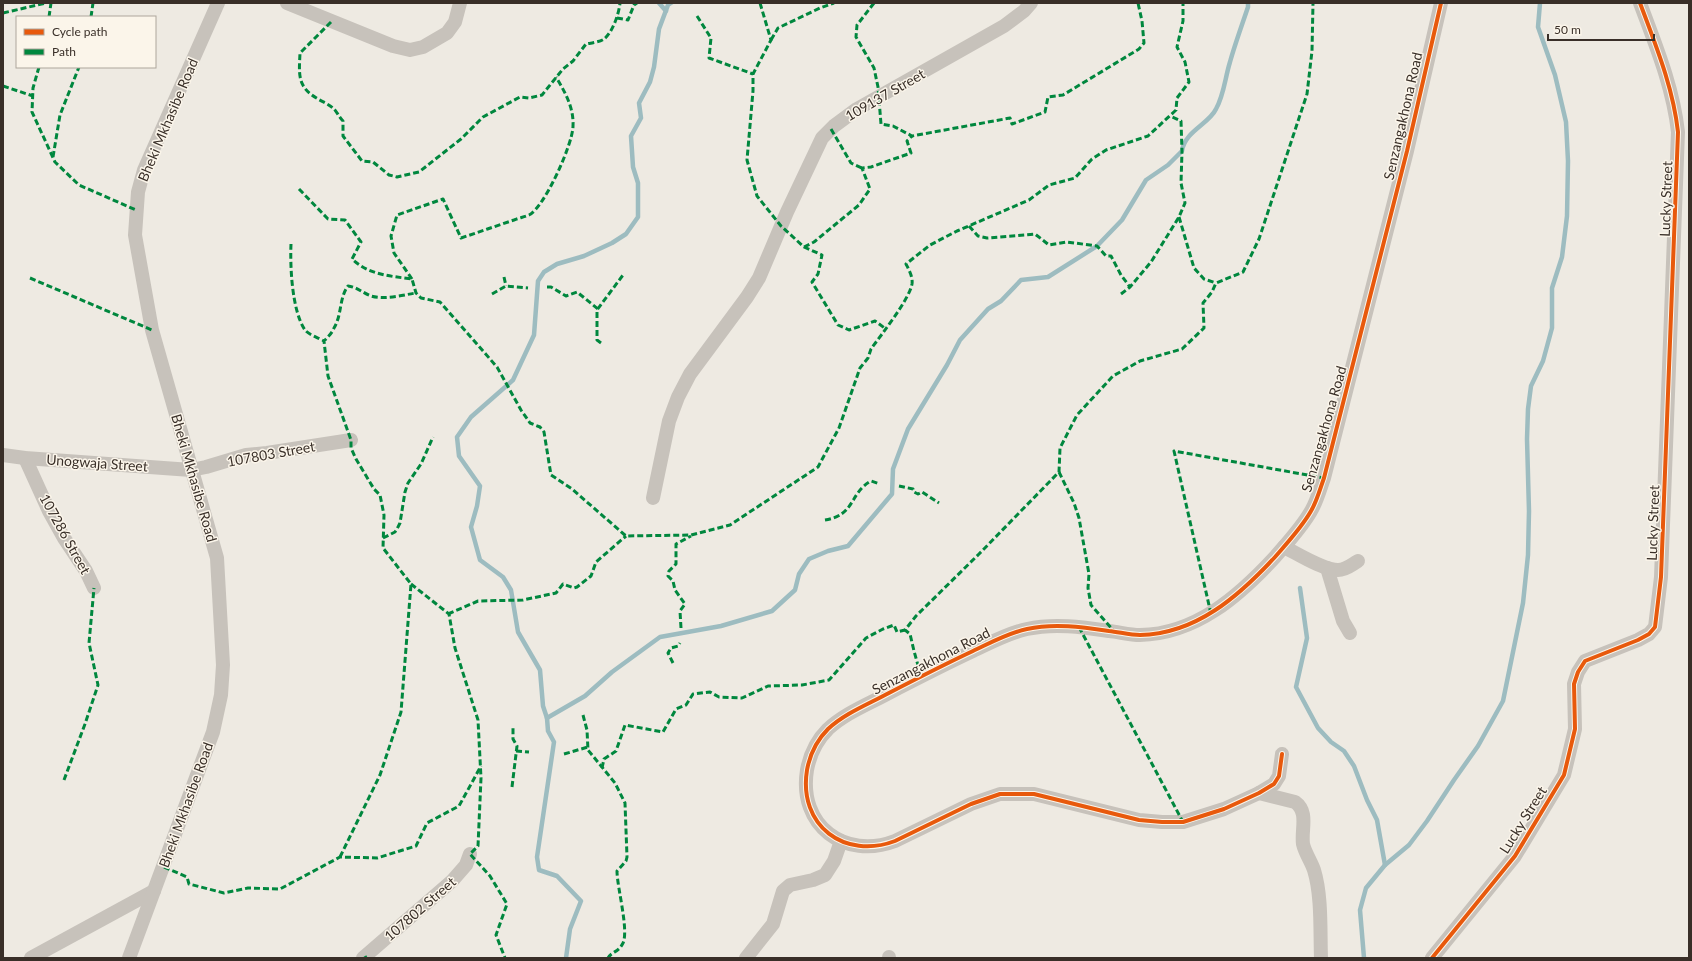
<svg xmlns="http://www.w3.org/2000/svg" width="1692" height="961" viewBox="0 0 1692 961" font-family="Lato,sans-serif">
	<rect width="100%" height="100%" fill="#eeeae2"/>
	<g fill="none" stroke-linecap="round" stroke-linejoin="round">
		<g stroke="#9dbcc0" stroke-width="4.5">
			<path d="M659,3l7,8"/>
			<path d="M1300,588l7,50 -11,49 22,41 13,14 13,9 10,15 13,34 10,20 8,45"/>
			<path d="M547,718l38,-22 27,-24 48,-35 61,-11 51,-15 23,-21 4,-16 10,-15 19,-8 20,-5 44,-52 1,-25 15,-40 39,-64 13,-25 28,-31 13,-8 20,-21 27,-3 49,-31 25,-26 24,-40 22,-15 14,-14c3,-20 27,-27 34,-42 8,-14 9,-31 14,-47 5,-18 12,-37 18,-55v-4"/>
			<path d="M566,958l4,-29 11,-28 -24,-25 -18,-6 -2,-13 17,-115 -6,-11 -1,-13 -4,-12 -3,-36 -22,-38 -7,-42 -8,-13 -23,-17 -9,-33 6,-21 3,-20 -21,-30 -2,-19 14,-20 42,-37 21,-45 4,-54 6,-9 13,-8 27,-8 28,-13 14,-9 12,-17v-34l-5,-16 -2,-31 10,-18 -2,-15 11,-21 4,-15 5,-38 9,-24 3,-2"/>
			<path d="M1364,958l-4,-48 6,-22 19,-23 24,-20 18,-24 27,-41 24,-34 25,-45 20,-98 5,-48 1,-44 -2,-72 1,-30 3,-23 12,-25 9,-33v-40l10,-31 5,-41 1,-55 -2,-39 -11,-47 -17,-48 2,-24"/>
		</g>
		<g stroke="#c7c2bb" stroke-width="14">
			<path d="M287,3l106,43 17,4 13,-3 24,-14 8,-11 5,-19"/>
			<path d="M3,455l22,3 166,12 15,-3 40,-12 21,-2 84,-13"/>
			<path d="M25,458l24,53 15,27 22,33 8,17"/>
			<path d="M653,498l16,-77 9,-24 12,-23 57,-77 12,-19 28,-66 35,-74 12,-12 23,-17 147,-83 20,-15 7,-8"/>
			<path d="M1284,547c14,7 39,23 54,23 8,0 13,-5 20,-9"/>
			<path d="M1327,568l16,53 7,12"/>
			<path d="M1282,754l-3,22 -5,8 -15,9 -35,16 -41,13h-21l-23,-2 -105,-26h-34l-29,10 -76,37c-50,19 -97,-15 -88,-71 3,-16 9,-29 21,-41 16,-15 38,-24 57,-34 29,-15 58,-30 88,-44 17,-8 35,-18 54,-22 27,-6 55,-2 82,2 10,1 21,4 31,4 56,-1 99,-39 135,-78 13,-15 27,-30 36,-46 6,-10 9,-22 13,-33l83,-327 34,-148"/>
			<path d="M1259,793l36,9c14,10 6,27 8,42 2,9 8,17 11,26 8,26 6,61 7,88"/>
			<path d="M31,958l123,-67"/>
			<path d="M129,958l84,-226 8,-37 2,-30 -6,-107 -65,-228 -17,-95 3,-43 6,-22 74,-167"/>
			<path d="M363,958l89,-77 14,-16 4,-11"/>
			<path d="M746,958l27,-34 10,-33 7,-6 23,-5 12,-5 9,-14 7,-20"/>
			<path d="M889,958v-1"/>
			<path d="M1432,958l83,-102 49,-81 11,-46 -1,-45 4,-12 7,-11 53,-21 11,-6 6,-7 6,-50 17,-445c-5,-45 -22,-86 -38,-129"/>
		</g>
		<g stroke="#00873e" stroke-width="3" stroke-dasharray="6 3" stroke-linecap="butt">
			<path d="M760,3l11,37 -18,34v17l-6,69 10,36 24,30 23,21 18,8 -4,19 -6,8 26,43 11,5 26,-9 11,8"/>
			<path d="M874,3l-17,22 -1,12 18,31 4,19 3,37 12,2 19,10 98,-18 2,6 33,-12 3,-15 15,-2 76,-46 5,-6 -2,-22 -4,-18"/>
			<path d="M3,13l43,-10"/>
			<path d="M697,16l14,22 -2,20 44,16"/>
			<path d="M49,17l2,-14"/>
			<path d="M91,17l2,-14"/>
			<path d="M617,18l11,2 6,-15 3,-2"/>
			<path d="M331,22l-31,31c-1,22 -3,34 18,46 5,3 12,6 16,10 3,3 5,8 9,12v15l19,25 11,1 16,13 8,2 22,-5 42,-33 22,-22 37,-20 9,1 13,-3 21,-26 10,-8 13,-17c5,-1 14,-2 18,-5 9,-7 15,-26 16,-36"/>
			<path d="M771,40l7,-12 42,-20 14,-5"/>
			<path d="M39,67l-6,21 -1,24 23,50 24,23 57,25"/>
			<path d="M3,86l30,10"/>
			<path d="M831,129l20,34 11,5"/>
			<path d="M53,157l7,-42 19,-48"/>
			<path d="M299,189l29,30 17,1 16,22 -9,17c17,16 38,17 60,20l4,14 5,5 19,4 57,65 24,43 9,13 10,4 4,5 7,43 21,14 54,47 65,-1 39,-10 88,-58 21,-39 21,-60 8,-10 3,-9c10,-14 38,-49 41,-65 1,-7 -3,-14 -6,-20l24,-19 27,-14 72,-31 20,-15 26,-7 17,-19 14,-9 42,-14 28,-26 1,-12 12,-16 -4,-20 -8,-15 6,-26v-18"/>
			<path d="M1179,217l15,51 10,11 12,4"/>
			<path d="M969,226l9,10 9,2 48,-4 14,11 18,-3 30,4 9,10h5l10,19 9,12"/>
			<path d="M291,244c-1,23 1,67 14,86 4,5 14,8 19,11"/>
			<path d="M804,247l10,-5 45,-37 11,-16 -8,-21 9,-1 40,-14 -4,-12 5,-5"/>
			<path d="M504,277l2,9"/>
			<path d="M30,278l122,52"/>
			<path d="M412,279l-18,-26 -3,-17 6,-21 46,-16 18,39c18,-6 35,-12 53,-18 5,-2 10,-3 15,-5 15,-7 44,-71 44,-89 1,-18 -8,-34 -17,-49"/>
			<path d="M547,287h4l15,9 11,-4 21,17"/>
			<path d="M492,294l14,-8 22,2"/>
			<path d="M1121,294l9,-7 21,-25 28,-45 6,-14 -4,-20 1,-32 -1,-30 -11,-5"/>
			<path d="M601,343l-4,-3v-30l26,-35"/>
			<path d="M1059,472l15,31 5,15 10,56 -1,14 3,17 23,26"/>
			<path d="M899,486l14,3 1,3 4,2 4,-2 17,11"/>
			<path d="M825,520c31,-5 24,-27 46,-39l9,3"/>
			<path d="M383,538l12,-6 2,-3 3,-6 5,-31 3,-9 13,-19 12,-27"/>
			<path d="M411,584l38,30 6,34 23,72 3,58 -3,68 -8,8 20,22 17,28 -11,31 9,23"/>
			<path d="M448,614l30,-13 45,-1 33,-7 7,-9 11,4 3,-1 14,-11 5,-14 30,-26"/>
			<path d="M1211,614l-37,-163 150,27"/>
			<path d="M1079,627l104,195"/>
			<path d="M681,628l-1,-17 5,-7 -10,-14 -2,-9 -5,-5 1,-5 7,-7v-20l15,-8"/>
			<path d="M673,663l-5,-10 3,-5 7,-2 2,-3"/>
			<path d="M921,676l-7,-25 -4,-17 -5,-4 11,-14 63,-62 80,-82 1,-24 17,-33 36,-39 27,-15 42,-12 22,-21 -1,-25 9,-11 4,-9 27,-11 16,-33 48,-145 5,-43 1,-48"/>
			<path d="M583,715l4,15 1,20 27,33 10,20 2,54 -1,4 -9,10c0,16 12,59 6,72 -5,10 -11,8 -15,15"/>
			<path d="M516,751l13,1"/>
			<path d="M564,754l24,-7"/>
			<path d="M602,768l2,-9 12,-8 9,-26 38,7 13,-23 10,-4 7,-11 17,-2 9,5 23,1 26,-12 34,-1 27,-5 37,-42 17,-9 11,-4 3,7 8,-2"/>
			<path d="M64,780l21,-56 13,-39 -9,-42 5,-55"/>
			<path d="M512,787l5,-41 -4,-7v-12"/>
			<path d="M340,857l40,-82 21,-63 10,-128 -28,-36 1,-33 -4,-20 -6,-6 -18,-30 -5,-11v-8l-23,-64 -4,-35c4,-4 8,-8 10,-13 8,-13 5,-30 14,-42 9,1 15,7 23,10 14,4 31,-1 45,-3"/>
			<path d="M164,867l23,10 2,7 35,9 24,-5 32,1 60,-32 37,1 39,-12 11,-23 32,-17 22,-40"/>
			<path d="M365,956l1,2"/>
		</g>
		<g stroke="#fbf5ea" stroke-width="6">
			<g id="cycleway">
				<path d="M1282,754l-3,22 -5,8 -15,9 -35,16 -41,13h-21l-23,-2 -105,-26h-34l-29,10 -76,37c-50,19 -97,-15 -88,-71 3,-16 9,-29 21,-41 16,-15 38,-24 57,-34 29,-15 58,-30 88,-44 17,-8 35,-18 54,-22 27,-6 55,-2 82,2 10,1 21,4 31,4 56,-1 99,-39 135,-78 13,-15 27,-30 36,-46 6,-10 9,-22 13,-33l83,-327 34,-148"/>
				<path d="M1432,958l83,-102 49,-81 11,-46 -1,-45 4,-12 7,-11 53,-21 11,-6 6,-7 6,-50 17,-445c-5,-45 -22,-86 -38,-129"/>
			</g>
		</g>
		<use href="#cycleway" stroke="#e8590c" stroke-width="4"/>
	</g>
	<g text-anchor="middle" stroke-width="3" stroke-linejoin="round" paint-order="stroke">
		<g font-size="14" fill="#392f28" stroke="#fbf5ea">
			<text transform="translate(885 95) rotate(-30)" y="5">109137 Street</text>
			<text transform="translate(1403 116) rotate(-77)" y="5">Senzangakhona Road</text>
			<text transform="translate(168 120) rotate(-67)" y="5">Bheki Mkhasibe Road</text>
			<text transform="translate(1666 199) rotate(-88)" y="5">Lucky Street</text>
			<text transform="translate(1324 429) rotate(-74)" y="5">Senzangakhona Road</text>
			<text transform="translate(271 454) rotate(-10)" y="5">107803 Street</text>
			<text transform="translate(97 463) rotate(4)" y="5">Unogwaja Street</text>
			<text transform="translate(194 478) rotate(74)" y="5">Bheki Mkhasibe Road</text>
			<text transform="translate(1653 523) rotate(-88)" y="5">Lucky Street</text>
			<text transform="translate(65 534) rotate(61)" y="5">107286 Street</text>
			<text transform="translate(931 661) rotate(-27)" y="5">Senzangakhona Road</text>
			<text transform="translate(186 805) rotate(-70)" y="5">Bheki Mkhasibe Road</text>
			<text transform="translate(1523 820) rotate(-58)" y="5">Lucky Street</text>
			<text transform="translate(420 909) rotate(-41)" y="5">107802 Street</text>
		</g>
	</g>
	<rect width="1692" height="961" fill="none" stroke="#392f28" stroke-width="8"/>
	<rect x="16" y="16" width="140" height="52" fill="#fbf5ea" stroke="#ada69c"/>
	<rect x="24" y="29" width="20" height="6" fill="#e8590c" stroke="#ada69c"/>
	<text x="52" y="36" font-size="12" fill="#392f28">Cycle path</text>
	<rect x="24" y="49" width="20" height="6" fill="#00873e" stroke="#ada69c"/>
	<text x="52" y="56" font-size="12" fill="#392f28">Path</text>
	<path d="M1548 34v6h106v-6" fill="none" stroke="#392f28" stroke-width="2"/>
	<text x="1554" y="34" font-size="12" fill="#392f28" stroke="#fbf5ea" stroke-width="3" paint-order="stroke">50 m</text>
</svg>
